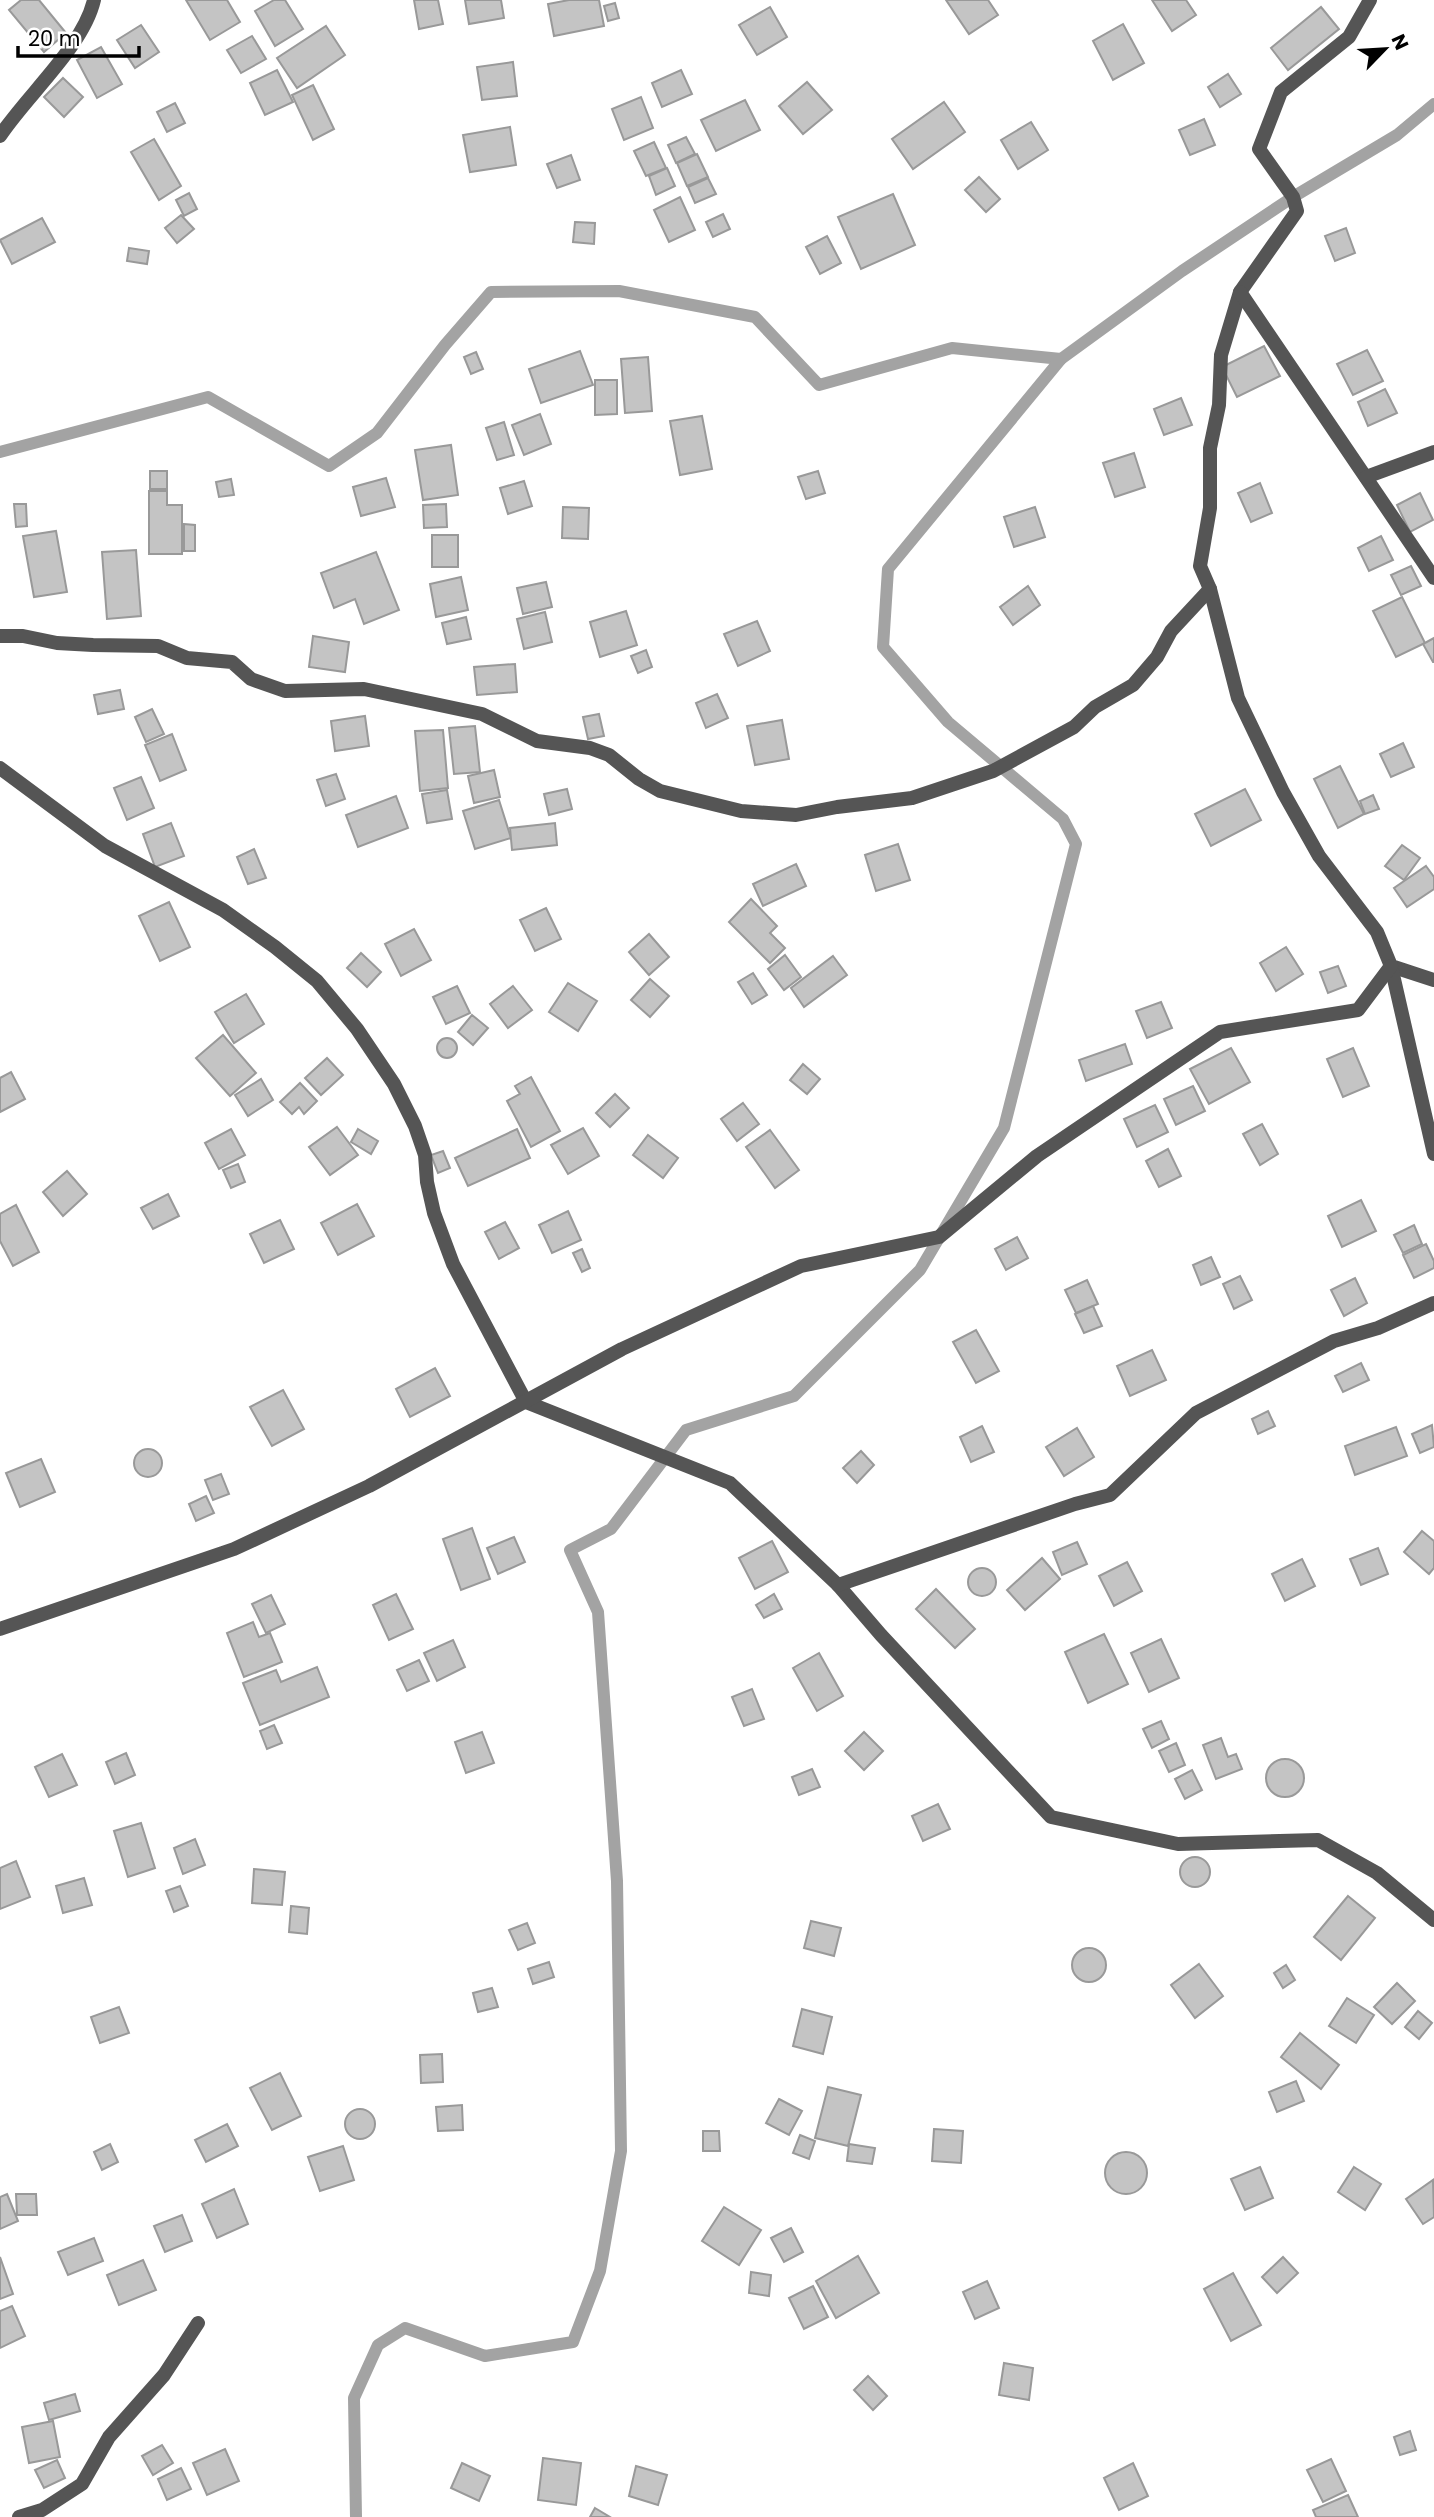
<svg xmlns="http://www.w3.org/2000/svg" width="1434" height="2517" viewBox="0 0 1434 2517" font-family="Poppins,sans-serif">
	<rect width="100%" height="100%" fill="#fff"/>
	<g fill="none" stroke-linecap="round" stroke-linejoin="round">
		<g stroke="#a3a3a3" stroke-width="12">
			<path d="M0,452l208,-55 121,69 48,-33 68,-88 46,-53 128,-1 136,26 64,68 133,-37 109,11"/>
			<path d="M356,2517l-2,-119 24,-53 27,-17 80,28 88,-14 27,-71 21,-120 -4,-270 -19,-269 -28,-62 41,-21 75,-99 108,-34 126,-126 84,-142 72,-284 -13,-25 -115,-97 -65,-75 5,-78 173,-210 121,-88 111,-74 104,-62 37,-31"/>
		</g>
	</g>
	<g fill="#c4c4c4" stroke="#999" stroke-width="2">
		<path d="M21,0h18l27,33 -22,19 -35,-42z"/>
		<path d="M186,0h41l13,22 -30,18z"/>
		<path d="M274,0h11l18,29 -28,17 -20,-35z"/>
		<path d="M414,0h24l5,24 -24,5z"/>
		<path d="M465,0h36l3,18 -35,6z"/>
		<path d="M569,0h30l5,26 -50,10 -6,-32z"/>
		<path d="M946,0h42l10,15 -29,19z"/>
		<path d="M1152,0h34l10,15 -24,16z"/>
		<path d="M615,3l4,15 -11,3 -4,-15z"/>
		<path d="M770,7l17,30 -30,18 -18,-30z"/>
		<path d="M1321,7l18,22 -51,41 -17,-22z"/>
		<path d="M1123,24l21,39 -31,17 -20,-39z"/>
		<path d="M141,25l18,27 -24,16 -18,-28z"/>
		<path d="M326,26l19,29 -48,33 -20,-30z"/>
		<path d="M252,36l14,23 -25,14 -14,-23z"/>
		<path d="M101,47l21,37 -25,14 -20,-38z"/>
		<path d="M513,62l4,34 -35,4 -5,-33z"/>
		<path d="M277,70l16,32 -28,13 -15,-32z"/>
		<path d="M681,70l11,24 -30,13 -10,-24z"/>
		<path d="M1228,74l13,20 -21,13 -12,-20z"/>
		<path d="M63,78l20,19 -19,20 -20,-20z"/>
		<path d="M807,82l25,28 -29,24 -24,-28z"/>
		<path d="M313,85l21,44 -21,11 -21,-45z"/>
		<path d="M641,97l12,31 -29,12 -12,-31z"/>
		<path d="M745,100l15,30 -44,21 -15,-31z"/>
		<path d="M944,102l21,30 -52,37 -21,-30z"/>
		<path d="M175,103l10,20 -18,9 -10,-20z"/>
		<path d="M1204,119l11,26 -25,10 -11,-25z"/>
		<path d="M1031,122l17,28 -30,19 -17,-29z"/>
		<path d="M510,127l6,38 -46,7 -7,-37z"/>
		<path d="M686,137l9,17 -19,9 -8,-18z"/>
		<path d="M154,139l27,47 -22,14 -28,-48z"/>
		<path d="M654,142l12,26 -20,8 -12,-25z"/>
		<path d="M697,154l11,23 -21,9 -10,-23z"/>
		<path d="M571,155l9,25 -23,8 -10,-24z"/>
		<path d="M667,168l8,18 -19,9 -7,-19z"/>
		<path d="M979,177l21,22 -14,13 -21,-22z"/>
		<path d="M708,178l8,16 -21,9 -7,-16z"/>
		<path d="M189,193l8,16 -13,7 -8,-16z"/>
		<path d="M893,194l22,51 -54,24 -23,-52z"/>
		<path d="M680,197l15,33 -26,12 -15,-32z"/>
		<path d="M723,214l7,15 -17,8 -7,-15z"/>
		<path d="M181,215l13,14 -17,14 -12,-15z"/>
		<path d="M42,218l13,24 -43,22 -12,-24z"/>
		<path d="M575,222l20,1 -1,21 -21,-2z"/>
		<path d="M1346,228l9,25 -20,8 -10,-25z"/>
		<path d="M827,236l14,27 -21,11 -14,-27z"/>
		<path d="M129,248l20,3 -2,13 -20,-3z"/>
		<path d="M1264,346l16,30 -43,21 -15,-30z"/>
		<path d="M1367,350l16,31 -30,14 -16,-31z"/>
		<path d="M580,351l13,34 -52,18 -12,-34z"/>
		<path d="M476,352l7,17 -12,5 -7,-17z"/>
		<path d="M648,357l4,54 -27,2 -4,-54z"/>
		<path d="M595,380h22v34l-22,1z"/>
		<path d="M1385,389l12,24 -29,13 -10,-24z"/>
		<path d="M1181,398l11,27 -28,10 -10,-26z"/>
		<path d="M540,414l11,30 -27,11 -12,-30z"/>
		<path d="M702,416l10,53 -32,6 -10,-54z"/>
		<path d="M504,422l10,33 -17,5 -11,-32z"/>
		<path d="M451,445l7,50 -35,5 -8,-50z"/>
		<path d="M1134,453l11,34 -30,10 -12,-34z"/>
		<rect x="150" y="471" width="17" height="18"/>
		<path d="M818,471l7,22 -19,6 -8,-22z"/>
		<path d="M386,478l9,29 -34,9 -8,-29z"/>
		<path d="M231,479l3,16 -15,2 -3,-15z"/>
		<path d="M524,481l8,25 -24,8 -8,-26z"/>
		<path d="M1260,483l12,30 -21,9 -13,-29z"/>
		<path d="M149,491h18v14h15v49h-33z"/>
		<path d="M1420,493l13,27 -23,12 -13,-27z"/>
		<path d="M14,504h12l1,22 -11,1z"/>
		<path d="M446,504l1,23 -23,1 -1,-23z"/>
		<path d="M563,507l26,1 -1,31 -26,-1z"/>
		<path d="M1035,507l10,30 -31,10 -10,-30z"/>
		<path d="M184,524l11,1v26h-11z"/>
		<path d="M56,531l11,61 -33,5 -11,-61z"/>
		<rect x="432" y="535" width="26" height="32"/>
		<path d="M1381,536l12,24 -24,11 -11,-23z"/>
		<path d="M136,550l5,66 -34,3 -5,-67z"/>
		<path d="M376,552l23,58 -35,14 -9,-25 -21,9 -13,-35z"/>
		<path d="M1411,566l10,20 -20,9 -10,-20z"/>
		<path d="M461,577l7,33 -32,7 -6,-33z"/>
		<path d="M546,582l6,25 -29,7 -6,-26z"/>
		<path d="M1028,586l12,19 -27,20 -13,-18z"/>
		<path d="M1402,597l23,46 -29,14 -23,-46z"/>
		<path d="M626,611l11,34 -37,12 -10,-35z"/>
		<path d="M545,612l7,30 -28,7 -7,-30z"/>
		<path d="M466,617l5,22 -24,5 -5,-21z"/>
		<path d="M757,621l13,30 -32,15 -14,-32z"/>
		<path d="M313,636l36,6 -4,30 -36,-5z"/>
		<path d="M1434,638v24h-1l-10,-18z"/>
		<path d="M646,650l6,17 -14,6 -7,-17z"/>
		<path d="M515,664l2,28 -40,3 -3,-28z"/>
		<path d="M120,690l4,19 -26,5 -4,-19z"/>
		<path d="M717,694l11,24 -22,10 -10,-25z"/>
		<path d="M152,709l12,25 -18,8 -11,-25z"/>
		<path d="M599,714l5,22 -16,3 -5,-22z"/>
		<path d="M365,716l4,30 -34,5 -4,-30z"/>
		<path d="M782,720l7,39 -34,6 -8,-39z"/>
		<path d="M475,726l5,46 -26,2 -5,-46z"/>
		<path d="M443,730l5,58 -28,3 -5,-60z"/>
		<path d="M172,734l14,36 -26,11 -15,-36z"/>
		<path d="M1403,743l11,24 -23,10 -11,-23z"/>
		<path d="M1340,766l24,48 -26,14 -24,-49z"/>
		<path d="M494,770l6,27 -26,6 -6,-27z"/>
		<path d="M336,774l9,25 -19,7 -9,-26z"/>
		<path d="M141,777l13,31 -27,12 -13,-32z"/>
		<path d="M567,789l5,20 -23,6 -5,-21z"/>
		<path d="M1245,789l16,31 -50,26 -16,-32z"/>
		<path d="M447,790l5,29 -25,4 -5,-29z"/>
		<path d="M1373,795l6,14 -14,5 -5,-13z"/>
		<path d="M396,796l12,32 -50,19 -12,-32z"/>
		<path d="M499,800l12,38 -36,11 -12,-38z"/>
		<path d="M171,823l13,33 -29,11 -12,-33z"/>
		<path d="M555,823l2,22 -45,5 -2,-22z"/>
		<path d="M898,844l12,36 -34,11 -11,-36z"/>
		<path d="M1402,845l18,13 -16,22 -19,-14z"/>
		<path d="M254,849l12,29 -18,6 -11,-27z"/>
		<path d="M796,864l10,22 -43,20 -10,-22z"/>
		<path d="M1426,866l8,11v12l-27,18 -13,-19z"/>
		<path d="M751,899l26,27 -7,7 15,15 -15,15 -41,-41z"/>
		<path d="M169,902l21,45 -30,14 -21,-45z"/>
		<path d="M546,908l15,31 -26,12 -15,-31z"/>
		<path d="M414,929l17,31 -30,16 -16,-32z"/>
		<path d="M649,934l20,23 -20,18 -20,-23z"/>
		<path d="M1286,947l17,27 -27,17 -16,-28z"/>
		<path d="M361,953l20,19 -14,15 -20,-19z"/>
		<path d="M785,955l16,22 -17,13 -16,-21z"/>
		<path d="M833,956l14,19 -43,32 -13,-19z"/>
		<path d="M1338,966l8,20 -18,7 -8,-21z"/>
		<path d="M753,973l14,22 -15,9 -14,-22z"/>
		<path d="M650,979l19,17 -19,21 -19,-17z"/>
		<path d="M568,983l29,18 -19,30 -29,-19z"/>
		<path d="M457,986l13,27 -24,11 -13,-27z"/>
		<path d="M513,986l19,24 -24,18 -18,-24z"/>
		<path d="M246,994l18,30 -30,19 -19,-31z"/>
		<path d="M1161,1002l11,26 -25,10 -11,-27z"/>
		<path d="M472,1015l16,13 -15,17 -15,-13z"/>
		<path d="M223,1035l33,38 -26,23 -34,-38z"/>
		<circle cx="447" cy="1048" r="10"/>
		<path d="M1125,1044l7,20 -46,17 -7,-21z"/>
		<path d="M1231,1048l19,34 -41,22 -19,-35z"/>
		<path d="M1353,1048l16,38 -26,11 -16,-38z"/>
		<path d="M327,1058l16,17 -22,20 -16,-17z"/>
		<path d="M803,1064l17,15 -13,15 -17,-14z"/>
		<path d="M11,1072l14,27 -25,13v-34z"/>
		<path d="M531,1077l29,54 -29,16 -24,-46 13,-7 -5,-8z"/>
		<path d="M261,1079l12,21 -25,16 -13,-21z"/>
		<path d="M300,1083l17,18 -13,13 -5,-7 -7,7 -12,-12z"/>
		<path d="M1193,1086l12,25 -29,14 -12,-26z"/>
		<path d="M615,1094l14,14 -19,19 -14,-14z"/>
		<path d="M743,1103l16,21 -22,17 -16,-22z"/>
		<path d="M1155,1105l13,27 -31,15 -13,-28z"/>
		<path d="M1262,1124l16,30 -18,11 -17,-31z"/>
		<path d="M337,1127l21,28 -28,20 -21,-28z"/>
		<path d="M583,1128l16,28 -31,18 -17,-29z"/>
		<path d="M231,1129l14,26 -26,14 -14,-26z"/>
		<path d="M358,1129l20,12 -7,13 -20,-12z"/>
		<path d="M517,1129l13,29 -62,28 -13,-28z"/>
		<path d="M770,1130l29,40 -24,18 -29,-41z"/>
		<path d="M648,1135l30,23 -15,20 -30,-23z"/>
		<path d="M1168,1149l13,27 -22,11 -13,-26z"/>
		<path d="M443,1151l7,17 -12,5 -7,-18z"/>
		<path d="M238,1164l7,18 -14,6 -8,-18z"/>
		<path d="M67,1171l20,23 -24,22 -20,-24z"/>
		<path d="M168,1194l11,22 -26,13 -12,-21z"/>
		<path d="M1361,1200l15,31 -34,16 -14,-31z"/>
		<path d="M357,1204l17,32 -36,19 -17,-32z"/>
		<path d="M16,1205l23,47 -26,14 -13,-25v-27z"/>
		<path d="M568,1211l13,29 -29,13 -13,-28z"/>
		<path d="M280,1220l14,29 -30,14 -14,-29z"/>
		<path d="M505,1222l14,26 -20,11 -14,-27z"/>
		<path d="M1414,1225l8,19 -19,9 -9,-18z"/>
		<path d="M1017,1237l11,21 -22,12 -11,-21z"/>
		<path d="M1426,1244l8,17v7l-20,10 -11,-23z"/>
		<path d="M582,1249l8,19 -8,4 -9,-19z"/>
		<path d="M1211,1257l9,20 -19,8 -8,-20z"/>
		<path d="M1240,1276l12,24 -18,9 -11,-25z"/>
		<path d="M1355,1278l12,25 -23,13 -13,-26z"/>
		<path d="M1087,1280l11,24 -22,9 -11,-23z"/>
		<path d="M1093,1306l9,20 -18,7 -9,-19z"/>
		<path d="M976,1330l23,41 -23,12 -23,-41z"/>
		<path d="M1152,1350l14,30 -36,16 -13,-30z"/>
		<path d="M1361,1363l8,17 -26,12 -8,-16z"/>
		<path d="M435,1368l15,28 -40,21 -14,-28z"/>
		<path d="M283,1390l21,39 -32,17 -22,-39z"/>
		<path d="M1268,1411l7,15 -17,8 -6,-15z"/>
		<path d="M1432,1425l2,22 -14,6 -8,-19z"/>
		<path d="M982,1426l12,26 -23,10 -11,-25z"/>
		<path d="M1396,1427l11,29 -52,19 -10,-29z"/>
		<path d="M1077,1428l17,29 -30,19 -18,-29z"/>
		<circle cx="148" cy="1463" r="14"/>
		<path d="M861,1451l13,14 -17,18 -14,-15z"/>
		<path d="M41,1459l14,33 -35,15 -14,-34z"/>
		<path d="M221,1474l8,20 -16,6 -8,-20z"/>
		<path d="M206,1496l8,17 -18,8 -7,-17z"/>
		<path d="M472,1528l18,51 -29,11 -18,-51z"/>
		<path d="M1422,1531l12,10v27l-5,6 -25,-22z"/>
		<path d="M514,1537l11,25 -27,12 -11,-26z"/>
		<path d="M772,1541l16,31 -33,17 -16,-31z"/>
		<path d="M1077,1542l10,22 -25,11 -9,-23z"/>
		<path d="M1378,1548l10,26 -27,11 -11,-26z"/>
		<path d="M1042,1558l18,21 -35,31 -18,-20z"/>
		<path d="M1302,1559l13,27 -30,15 -13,-27z"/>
		<path d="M1127,1562l15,29 -28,15 -15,-30z"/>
		<circle cx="982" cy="1582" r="14"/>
		<path d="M936,1589l39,40 -20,19 -39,-39z"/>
		<path d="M396,1594l17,35 -24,11 -16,-35z"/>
		<path d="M774,1594l8,15 -18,9 -8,-13z"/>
		<path d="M271,1595l14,29 -19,9 -14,-29z"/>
		<path d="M253,1622l6,15 11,-4 12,29 -38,15 -17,-44z"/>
		<path d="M1104,1634l24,50 -40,19 -23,-51z"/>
		<path d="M1161,1639l18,39 -30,14 -18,-39z"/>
		<path d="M453,1640l12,27 -28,14 -13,-28z"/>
		<path d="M819,1653l24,43 -26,15 -24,-43z"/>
		<path d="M419,1660l10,21 -22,10 -10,-21z"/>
		<path d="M317,1667l12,30 -69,28 -17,-42 33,-13 5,12z"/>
		<path d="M752,1689l12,30 -20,7 -12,-29z"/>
		<path d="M1161,1721l8,18 -17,9 -9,-19z"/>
		<path d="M274,1725l8,18 -15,6 -7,-18z"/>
		<path d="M482,1732l12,31 -28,10 -11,-31z"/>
		<path d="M864,1732l19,19 -19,19 -19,-19z"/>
		<path d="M1221,1738l7,19 8,-3 6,15 -26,10 -13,-34z"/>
		<path d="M1176,1743l9,22 -16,7 -10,-21z"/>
		<path d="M126,1753l9,22 -20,9 -9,-22z"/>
		<path d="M62,1754l15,31 -28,12 -14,-30z"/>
		<circle cx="1285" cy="1778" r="19"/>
		<path d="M812,1769l8,18 -21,8 -7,-18z"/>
		<path d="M1192,1770l10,20 -17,9 -10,-20z"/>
		<path d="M938,1804l12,25 -27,12 -11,-25z"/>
		<path d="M141,1823l14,45 -27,9 -14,-46z"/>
		<path d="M195,1839l10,26 -22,9 -9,-26z"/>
		<circle cx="1195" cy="1872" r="15"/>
		<path d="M16,1861l14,36 -30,12v-41z"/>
		<path d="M254,1869l31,3 -3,33 -30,-2z"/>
		<path d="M84,1878l8,27 -29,8 -7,-27z"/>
		<path d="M180,1886l8,20 -14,6 -8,-21z"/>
		<path d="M1348,1896l27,22 -34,42 -27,-23z"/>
		<path d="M291,1906l18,2 -2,26 -18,-2z"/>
		<path d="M811,1921l30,7 -7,28 -30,-8z"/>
		<path d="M527,1923l8,20 -17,7 -9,-20z"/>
		<circle cx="1089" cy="1965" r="17"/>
		<path d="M549,1962l5,15 -21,7 -5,-15z"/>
		<path d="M1199,1964l24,32 -28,22 -24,-33z"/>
		<path d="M1286,1965l9,15 -12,8 -9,-15z"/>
		<path d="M1397,1983l18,18 -23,23 -18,-17z"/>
		<path d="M492,1988l6,19 -20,5 -5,-19z"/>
		<path d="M1347,1998l27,17 -18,28 -27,-17z"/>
		<path d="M119,2007l10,26 -29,10 -9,-26z"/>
		<path d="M802,2009l30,8 -9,37 -30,-8z"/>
		<path d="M1418,2011l14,12 -13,16 -14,-12z"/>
		<path d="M1300,2033l39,32 -18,24 -40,-32z"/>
		<path d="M442,2054l1,28 -22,1 -1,-28z"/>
		<path d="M280,2073l21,43 -29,14 -22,-42z"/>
		<path d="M1296,2081l8,20 -27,11 -8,-20z"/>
		<path d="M828,2087l33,8 -13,51 -33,-8z"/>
		<path d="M779,2099l23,12 -13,24 -23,-12z"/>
		<path d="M462,2105l1,25 -25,1 -2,-24z"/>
		<circle cx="360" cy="2124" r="15"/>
		<path d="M227,2124l11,22 -32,16 -11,-22z"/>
		<path d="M934,2129l29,2 -2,32 -29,-2z"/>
		<path d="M703,2131h16l1,20h-17z"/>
		<path d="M800,2135l15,6 -6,18 -16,-6z"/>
		<path d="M110,2144l8,18 -16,8 -8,-18z"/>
		<path d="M849,2144l26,4 -3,16 -25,-3z"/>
		<path d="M343,2146l11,34 -34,11 -12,-34z"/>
		<circle cx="1126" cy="2173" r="21"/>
		<path d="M1260,2167l13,31 -28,12 -14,-31z"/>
		<path d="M1354,2167l27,17 -16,26 -27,-18z"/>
		<path d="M1433,2180l1,37 -11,7 -17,-25z"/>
		<path d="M234,2189l14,35 -31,14 -15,-34z"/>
		<path d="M7,2194l11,27 -18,8v-32z"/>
		<path d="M16,2194h20l1,21h-20z"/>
		<path d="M724,2207l37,23 -22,35 -37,-24z"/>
		<path d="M182,2215l10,26 -27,11 -11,-26z"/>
		<path d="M791,2228l12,24 -19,10 -13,-24z"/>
		<path d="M94,2238l9,23 -35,14 -10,-23z"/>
		<path d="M858,2256l21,37 -43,25 -20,-37z"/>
		<path d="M0,2257l13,37 -13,5z"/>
		<path d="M1283,2257l15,16 -21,20 -15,-16z"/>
		<path d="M143,2260l13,30 -37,15 -12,-30z"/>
		<path d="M751,2272l20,3 -2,21 -20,-3z"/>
		<path d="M1233,2273l28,52 -30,16 -27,-52z"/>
		<path d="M987,2281l12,27 -24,11 -12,-27z"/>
		<path d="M813,2286l15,31 -24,12 -15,-31z"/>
		<path d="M12,2306l13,30 -25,12v-37z"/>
		<path d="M1004,2363l29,5 -4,32 -30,-5z"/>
		<path d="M868,2376l19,20 -14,14 -19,-20z"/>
		<path d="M75,2394l5,17 -31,9 -5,-17z"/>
		<path d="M53,2421l7,36 -31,6 -7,-36z"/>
		<path d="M1410,2431l6,19 -16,5 -6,-18z"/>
		<path d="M162,2445l11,18 -20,12 -11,-19z"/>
		<path d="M225,2449l14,32 -32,14 -14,-32z"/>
		<path d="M543,2458l38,5 -5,42 -38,-5z"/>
		<path d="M1331,2459l15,32 -23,11 -16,-32z"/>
		<path d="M57,2460l8,18 -21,10 -9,-18z"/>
		<path d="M462,2463l28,13 -11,25 -28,-13z"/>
		<path d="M1133,2463l15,33 -29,14 -15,-32z"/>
		<path d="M636,2466l31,9 -9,30 -29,-9z"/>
		<path d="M181,2468l10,21 -24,11 -9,-21z"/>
		<path d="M1348,2495l10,22h-42l-3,-7z"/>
		<path d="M595,2508l15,9h-20z"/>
	</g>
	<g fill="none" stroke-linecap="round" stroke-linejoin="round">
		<g stroke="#555" stroke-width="14">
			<path d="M1370,0l-21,37 -68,55 -22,57 34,48 4,14 -57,81 -19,63 -2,50 -9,43v60l-10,58 10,23 28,109 45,94 36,64 58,76 14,34 43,14"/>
			<path d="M0,136c27,-41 83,-89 94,-136"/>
			<path d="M1240,292l194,286"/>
			<path d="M1366,477l68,-25"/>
			<path d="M0,636h23l34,7 36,2 65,1 29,12 45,4 19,17 34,12 79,-2 118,25 55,27 53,7 19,7 30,24 21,12 81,20 55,4 41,-8 75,-9 81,-27 81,-44 21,-20 38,-22 24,-28 14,-26 39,-42"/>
			<path d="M0,768l105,78 118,64 52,37 42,34 40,48 37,55 21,42 10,29 2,27 7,31 19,51 73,138 204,81 108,102 43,50 170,182 127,27 140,-4 59,33 57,47"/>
			<path d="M1391,966l43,188"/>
			<path d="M838,1585l237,-81 35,-9 86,-82 138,-72 44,-13 56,-25"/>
			<path d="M0,1629l234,-80 135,-63 253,-137 179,-83 138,-29 98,-81 183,-124 138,-22 33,-44"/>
			<path d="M19,2517l23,-7 40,-26 27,-47 55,-62 34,-52"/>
		</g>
	</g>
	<g transform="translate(1385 49) rotate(65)" stroke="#ffffff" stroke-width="5" paint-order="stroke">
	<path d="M0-5L12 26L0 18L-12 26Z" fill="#000000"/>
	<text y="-10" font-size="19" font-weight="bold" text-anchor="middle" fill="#000000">N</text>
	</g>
	<path d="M18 46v10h121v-10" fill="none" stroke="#000000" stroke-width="3.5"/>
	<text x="28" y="46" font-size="21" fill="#000000" stroke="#ffffff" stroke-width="5" paint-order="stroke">20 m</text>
</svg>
